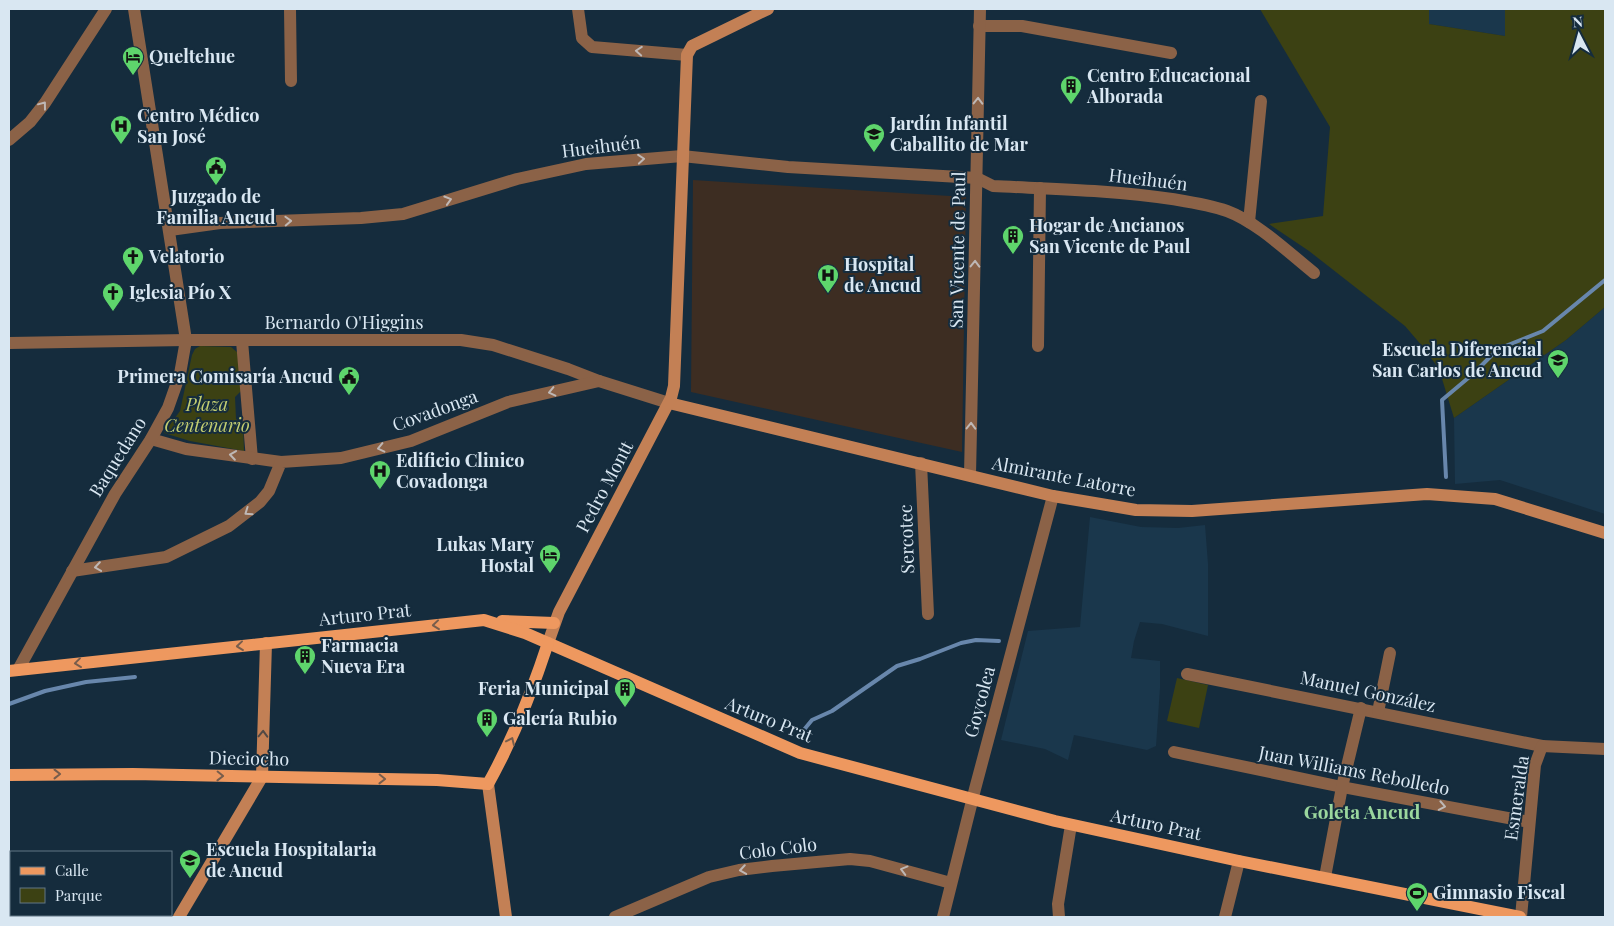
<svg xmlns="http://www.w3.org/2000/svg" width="1614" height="926" viewBox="0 0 1614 926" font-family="'Playfair Display',serif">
	<rect width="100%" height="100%" fill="#152c3d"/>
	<g fill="#1a374c">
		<path d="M1429,9h76v27l-76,-12z"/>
		<path d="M1605,307v207l-105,-34 -45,4 -1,-66 112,-78z"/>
		<path d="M1090,517l51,10 37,1 27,-3 3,39v72l-46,-12 -22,-2 -6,19 -3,17 29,3v27l-4,58 -9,4 -73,-15 -6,25 -23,-11 -44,-9 27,-109 52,-4z"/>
	</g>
	<path fill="#3d2d22" d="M693,180l273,17 -4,255 -271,-60z"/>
	<g fill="#3c4113">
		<path d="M1260,9h169v15l76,12v-27h100v298l-39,33 -112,78 -15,-49 -16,-22 -18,-21 -96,-75 -40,-27 54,-8 7,-89z"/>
		<path d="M200,346l31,1 7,6 3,38 -6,6 1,22 7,5 1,27 -54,-10 -26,-8 16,-22 12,-56 3,-6z"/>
		<path d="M1177,678l31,7 -9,43 -32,-7z"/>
	</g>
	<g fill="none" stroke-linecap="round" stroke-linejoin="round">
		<g stroke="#6887ac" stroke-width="4">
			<path d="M1446,477l-4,-77 31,-26 25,-25 45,-18 62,-51"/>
			<path d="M9,704l36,-13 41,-9 49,-5"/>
			<path d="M798,737l14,-17 20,-9 65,-45 23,-7 41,-16 15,-3 23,1"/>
		</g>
		<g stroke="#8b6247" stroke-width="12">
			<path d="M290,9l1,72"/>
			<path d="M578,9l4,29 10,9 95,8"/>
			<path d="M979,26h43l149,27"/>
			<path d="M9,140l21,-18 15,-19 61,-94"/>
			<path d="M1249,222l12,-121"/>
			<path d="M170,230l50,-7 141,-5 42,-4 114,-35 69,-15 96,-8 106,11 189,11 16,8c60,3 120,4 179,13 18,3 38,6 55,12 30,11 62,42 87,62"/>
			<path d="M242,341l10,118"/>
			<path d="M9,343l177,-3h275l32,5 75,24 31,12 70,22"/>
			<path d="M1038,346l2,-158"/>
			<path d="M151,439l35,10 95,13"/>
			<path d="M921,463l7,151"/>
			<path d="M970,475l10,-466"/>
			<path d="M72,571l94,-14 63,-31 31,-24 9,-11 12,-29 60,-4 70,-17 97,-39 91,-21"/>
			<path d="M18,670l97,-176 36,-55 17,-31 12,-34 6,-34 -52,-331"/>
			<path d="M1187,674l355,72"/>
			<path d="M1378,712l12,-59"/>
			<path d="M1174,752l168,35 187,35"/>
			<path d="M1325,877l17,-90 19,-79"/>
			<path d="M9,892l2,1"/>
			<path d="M615,917l94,-40 30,-7 33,-4 78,-7 20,2 81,22"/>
			<path d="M943,917l32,-128 78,-293"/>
			<path d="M1059,917l-1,-13 13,-79"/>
			<path d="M1225,917l14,-56"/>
			<path d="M1521,917l14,-152 7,-19 63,3"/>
		</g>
		<g stroke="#c38055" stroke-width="12">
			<path d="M669,403l384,93 83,14 56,1 235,-17 68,5 110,34"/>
			<path d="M548,643l11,-31 112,-214 3,-12 13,-331 5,-9 76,-37"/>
			<path d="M488,784l18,133"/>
			<path d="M9,874l2,7"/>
			<path d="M19,915v2"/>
			<path d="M45,917h6"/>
			<path d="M179,917l83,-140 4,-134"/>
		</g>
		<g stroke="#ee985f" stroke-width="12">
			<path d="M502,621l52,2"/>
			<path d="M9,671l475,-51 41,13 275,120 255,68 184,40 281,56"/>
			<path d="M9,775l124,-1 304,6 51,4c25,-45 44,-92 60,-141"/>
		</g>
	</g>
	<defs><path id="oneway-chevron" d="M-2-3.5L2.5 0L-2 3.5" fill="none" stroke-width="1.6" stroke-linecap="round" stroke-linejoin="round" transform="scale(1.25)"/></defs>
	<g stroke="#beb8b6">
		<use href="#oneway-chevron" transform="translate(639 51) rotate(-176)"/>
		<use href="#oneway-chevron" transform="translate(978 101) rotate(-89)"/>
		<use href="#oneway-chevron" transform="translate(43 105) rotate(-53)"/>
		<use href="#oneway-chevron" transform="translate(641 159) rotate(-5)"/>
		<use href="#oneway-chevron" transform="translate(448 200) rotate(-17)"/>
		<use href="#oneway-chevron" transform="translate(288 221) rotate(-2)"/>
		<use href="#oneway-chevron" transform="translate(975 264) rotate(-89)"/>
		<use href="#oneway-chevron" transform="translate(552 392) rotate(167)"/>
		<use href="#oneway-chevron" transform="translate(971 426) rotate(-89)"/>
		<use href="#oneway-chevron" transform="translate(381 448) rotate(167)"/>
		<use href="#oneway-chevron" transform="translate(233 455) rotate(-172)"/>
		<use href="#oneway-chevron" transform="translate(248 512) rotate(145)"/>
		<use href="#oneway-chevron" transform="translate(98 567) rotate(172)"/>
		<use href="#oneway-chevron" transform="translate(1442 806) rotate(11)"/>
		<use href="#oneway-chevron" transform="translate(743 870) rotate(171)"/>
		<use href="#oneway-chevron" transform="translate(904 870) rotate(-165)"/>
	</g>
	<g stroke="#775d4c">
		<use href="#oneway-chevron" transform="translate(436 625) rotate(174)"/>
		<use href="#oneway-chevron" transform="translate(240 646) rotate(174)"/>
		<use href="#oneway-chevron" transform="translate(78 663) rotate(173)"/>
		<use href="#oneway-chevron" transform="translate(511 741) rotate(-65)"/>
		<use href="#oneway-chevron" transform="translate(57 774)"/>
		<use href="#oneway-chevron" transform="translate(220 776) rotate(1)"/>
		<use href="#oneway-chevron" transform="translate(382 779) rotate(1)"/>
	</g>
	<use stroke="#524945" href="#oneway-chevron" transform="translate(263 734) rotate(-88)"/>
	<defs>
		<g id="hotel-pin" transform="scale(1.125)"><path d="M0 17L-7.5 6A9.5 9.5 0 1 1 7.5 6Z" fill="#5ed56c" stroke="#152c3d"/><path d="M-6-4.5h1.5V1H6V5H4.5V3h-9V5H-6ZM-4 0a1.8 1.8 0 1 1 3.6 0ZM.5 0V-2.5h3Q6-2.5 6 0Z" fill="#111"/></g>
		<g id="building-pin" transform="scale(1.125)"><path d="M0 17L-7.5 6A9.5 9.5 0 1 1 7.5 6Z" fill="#5ed56c" stroke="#152c3d"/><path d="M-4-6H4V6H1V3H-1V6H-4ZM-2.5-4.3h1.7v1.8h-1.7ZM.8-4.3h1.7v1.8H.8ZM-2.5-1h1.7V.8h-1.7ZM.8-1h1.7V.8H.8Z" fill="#111"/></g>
		<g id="hospital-pin" transform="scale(1.125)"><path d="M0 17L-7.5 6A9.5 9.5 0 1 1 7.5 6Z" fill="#5ed56c" stroke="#152c3d"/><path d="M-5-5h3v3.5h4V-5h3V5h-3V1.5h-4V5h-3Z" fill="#111"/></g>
		<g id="school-pin" transform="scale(1.125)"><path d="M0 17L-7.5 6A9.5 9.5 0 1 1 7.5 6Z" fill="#5ed56c" stroke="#152c3d"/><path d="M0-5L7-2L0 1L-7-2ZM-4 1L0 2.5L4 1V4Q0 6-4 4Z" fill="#111"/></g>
		<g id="civic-pin" transform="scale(1.125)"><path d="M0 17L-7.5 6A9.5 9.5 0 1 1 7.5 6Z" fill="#5ed56c" stroke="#152c3d"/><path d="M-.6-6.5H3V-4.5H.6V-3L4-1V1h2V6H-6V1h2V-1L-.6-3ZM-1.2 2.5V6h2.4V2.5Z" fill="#111"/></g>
		<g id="church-pin" transform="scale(1.125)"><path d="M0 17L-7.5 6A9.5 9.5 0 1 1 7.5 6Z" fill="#5ed56c" stroke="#152c3d"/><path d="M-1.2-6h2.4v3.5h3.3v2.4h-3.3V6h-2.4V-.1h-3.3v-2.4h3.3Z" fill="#111"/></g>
		<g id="stadium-pin" transform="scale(1.125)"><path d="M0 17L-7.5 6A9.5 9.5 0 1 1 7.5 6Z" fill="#5ed56c" stroke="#152c3d"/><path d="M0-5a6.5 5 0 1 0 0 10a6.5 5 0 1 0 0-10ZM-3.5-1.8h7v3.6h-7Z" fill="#111"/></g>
	</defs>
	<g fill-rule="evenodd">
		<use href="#hotel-pin" x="133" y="57"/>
		<use href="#building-pin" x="1071" y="86"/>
		<use href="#hospital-pin" x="121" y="126"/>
		<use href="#school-pin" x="874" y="134"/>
		<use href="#civic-pin" x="216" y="167"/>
		<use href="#building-pin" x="1013" y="236"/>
		<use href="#church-pin" x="133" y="257"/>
		<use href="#hospital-pin" x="828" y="275"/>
		<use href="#church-pin" x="113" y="293"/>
		<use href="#school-pin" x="1558" y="360"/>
		<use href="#civic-pin" x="349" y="377"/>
		<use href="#hospital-pin" x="380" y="471"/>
		<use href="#hotel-pin" x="550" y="555"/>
		<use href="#building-pin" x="305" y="656"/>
		<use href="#building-pin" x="625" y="689"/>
		<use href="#building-pin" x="487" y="719"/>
		<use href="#school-pin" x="190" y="860"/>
		<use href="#stadium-pin" x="1417" y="893"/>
	</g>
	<g text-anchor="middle" stroke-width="4" stroke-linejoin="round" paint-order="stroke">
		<g font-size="18" font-weight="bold" fill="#d9e7f2" stroke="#152c3d" text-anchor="start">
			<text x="149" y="63">Queltehue</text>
			<text x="1087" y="82">Centro Educacional<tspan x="1087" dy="21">Alborada</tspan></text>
			<text x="137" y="122">Centro Médico<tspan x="137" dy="21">San José</tspan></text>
			<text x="890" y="130">Jardín Infantil<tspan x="890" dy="21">Caballito de Mar</tspan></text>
			<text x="216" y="203" text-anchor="middle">Juzgado de<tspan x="216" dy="21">Familia Ancud</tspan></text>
			<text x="1029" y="232">Hogar de Ancianos<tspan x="1029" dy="21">San Vicente de Paul</tspan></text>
			<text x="149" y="263">Velatorio</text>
			<text x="844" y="271">Hospital<tspan x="844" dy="21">de Ancud</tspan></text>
			<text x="129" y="299">Iglesia Pío X</text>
			<text x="1542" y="356" text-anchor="end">Escuela Diferencial<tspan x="1542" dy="21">San Carlos de Ancud</tspan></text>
			<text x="333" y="383" text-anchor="end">Primera Comisaría Ancud</text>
			<text x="396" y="467">Edificio Clinico<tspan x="396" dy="21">Covadonga</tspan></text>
			<text x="534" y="551" text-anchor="end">Lukas Mary<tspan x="534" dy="21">Hostal</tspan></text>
			<text x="321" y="652">Farmacia<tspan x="321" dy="21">Nueva Era</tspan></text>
			<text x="609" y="695" text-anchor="end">Feria Municipal</text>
			<text x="503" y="725">Galería Rubio</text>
			<text x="206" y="856">Escuela Hospitalaria<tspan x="206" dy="21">de Ancud</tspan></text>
			<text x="1433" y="899">Gimnasio Fiscal</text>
		</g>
		<g font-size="18" fill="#d9e7f2" stroke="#152c3d">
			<text transform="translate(601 147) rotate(-7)" y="6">Hueihuén</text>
			<text transform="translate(1148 180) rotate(7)" y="6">Hueihuén</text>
			<text transform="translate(958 250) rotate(-89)" y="6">San Vicente de Paul</text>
			<text x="344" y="329">Bernardo O'Higgins</text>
			<text transform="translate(435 411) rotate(-20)" y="6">Covadonga</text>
			<text transform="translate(118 457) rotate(-58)" y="6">Baquedano</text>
			<text transform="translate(1064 477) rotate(11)" y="6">Almirante Latorre</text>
			<text transform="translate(605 487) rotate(-62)" y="6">Pedro Montt</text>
			<text transform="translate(907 539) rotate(-92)" y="6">Sercotec</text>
			<text transform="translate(365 615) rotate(-6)" y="6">Arturo Prat</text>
			<text transform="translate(1368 692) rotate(12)" y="6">Manuel González</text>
			<text transform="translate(980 702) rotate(-75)" y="6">Goycolea</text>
			<text transform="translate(769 720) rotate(22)" y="6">Arturo Prat</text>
			<text transform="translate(249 759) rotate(1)" y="6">Dieciocho</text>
			<text transform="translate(1354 771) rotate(11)" y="6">Juan Williams Rebolledo</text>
			<text transform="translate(1517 798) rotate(-82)" y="6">Esmeralda</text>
			<text transform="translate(1156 825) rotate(12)" y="6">Arturo Prat</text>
			<text transform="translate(778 849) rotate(-7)" y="6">Colo Colo</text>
		</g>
		<g font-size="18" font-style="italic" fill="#c3ce71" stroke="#152c3d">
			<text x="207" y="411">Plaza<tspan x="207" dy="21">Centenario</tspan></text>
		</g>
		<g font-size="19" font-weight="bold" fill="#9bd79e" stroke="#152c3d">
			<text x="1362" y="819">Goleta Ancud</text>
		</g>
	</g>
	<rect width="1614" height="926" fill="none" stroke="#d9e7f2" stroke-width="20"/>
	<rect x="10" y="851" width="162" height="65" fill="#152c3d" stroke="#637785"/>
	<rect x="20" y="867" width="25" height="8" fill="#ee985f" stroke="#637785"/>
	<text x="55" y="876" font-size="15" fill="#d9e7f2">Calle</text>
	<rect x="20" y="888" width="25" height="15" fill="#3c4113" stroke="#637785"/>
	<text x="55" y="901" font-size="15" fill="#d9e7f2">Parque</text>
	<g transform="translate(1579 35) rotate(354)" stroke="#152c3d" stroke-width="4" paint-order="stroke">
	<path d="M0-4L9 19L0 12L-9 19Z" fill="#d9e7f2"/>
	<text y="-8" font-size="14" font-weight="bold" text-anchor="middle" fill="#d9e7f2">N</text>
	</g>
</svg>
